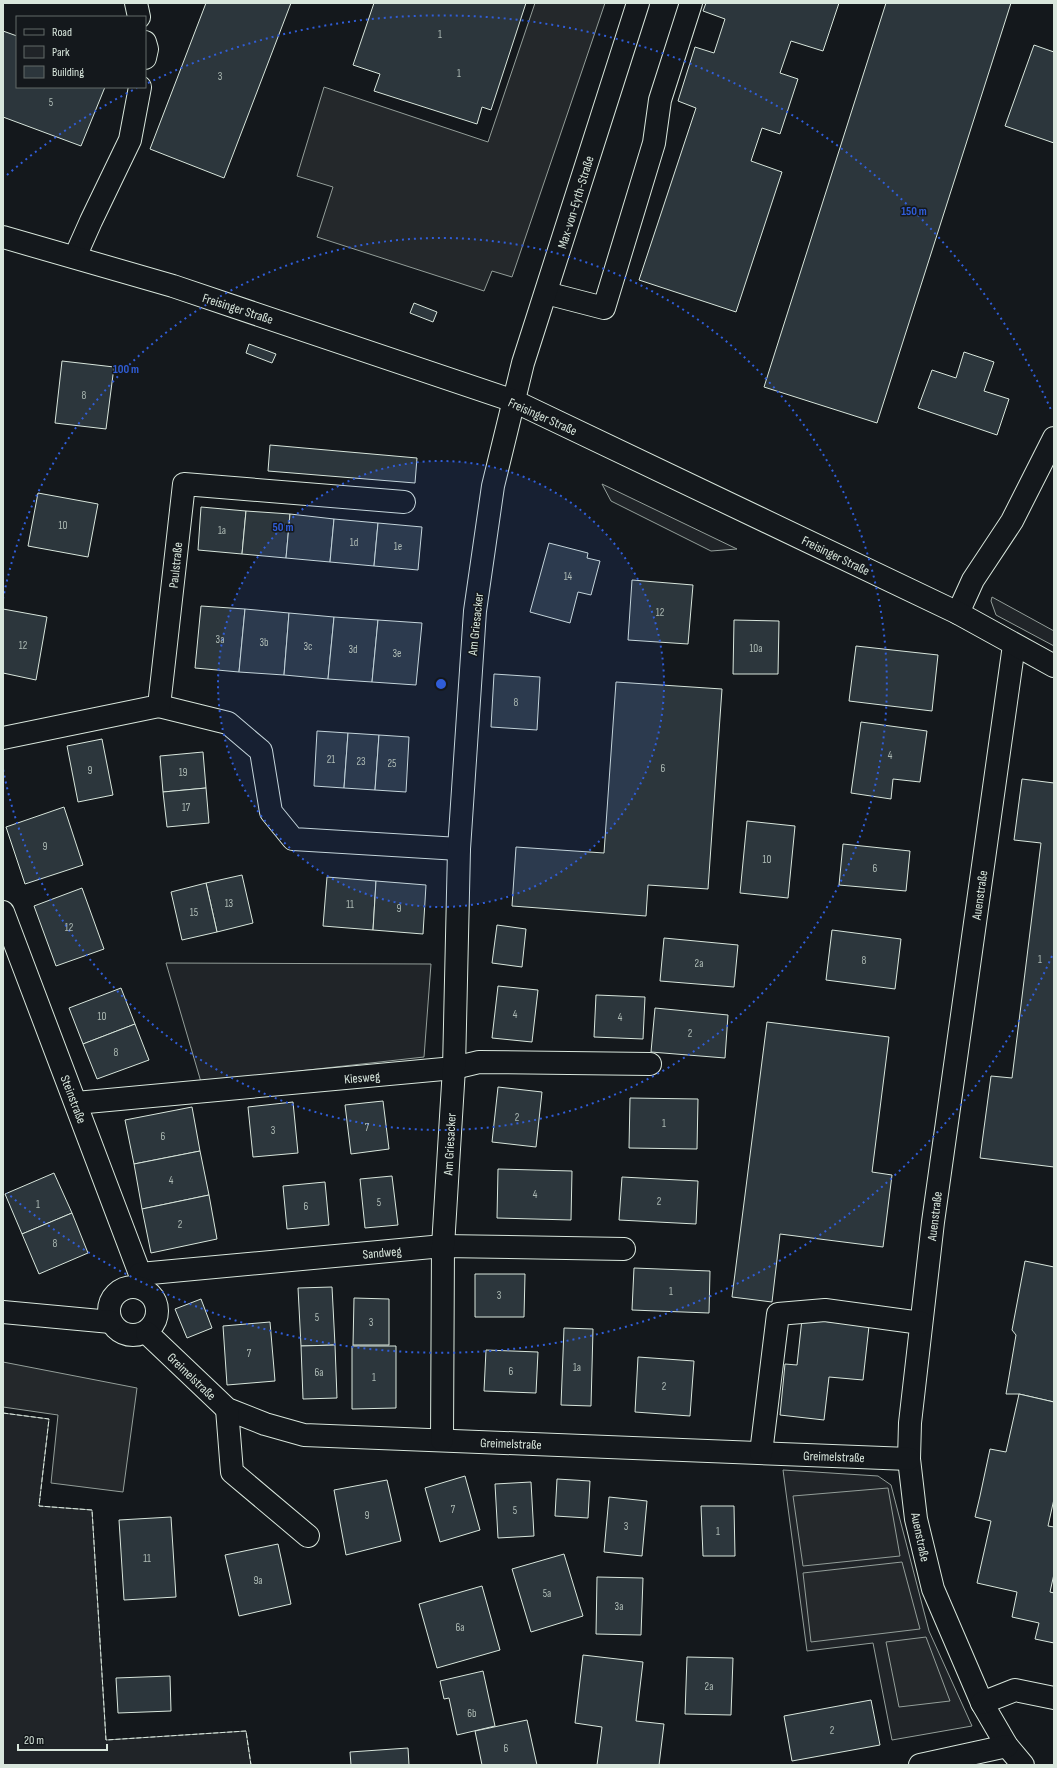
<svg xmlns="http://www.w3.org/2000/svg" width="1057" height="1768" viewBox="0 0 1057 1768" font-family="'Sofia Sans Condensed',sans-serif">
	<rect width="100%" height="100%" fill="#14181c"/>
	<g fill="#202428" stroke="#939e99">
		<path d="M602,484l135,65 -26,2 -100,-50z"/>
		<path d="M992,597l62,34v15l-58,-31 -5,-14z"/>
		<path d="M166,963l265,1 -7,93 -223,25z"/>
		<path d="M3,1413l46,6 -10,87 53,4 14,230 140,-9 5,34h-248z"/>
		<path d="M783,1470l95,6 13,9 38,146 43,95 -80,14 -19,-97 -66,8z"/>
	</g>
	<g fill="#24282b" stroke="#939e99">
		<path d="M535,3h70l-93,274 -20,-6 -8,20 -167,-54 16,-50 -36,-11 27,-89 164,55z"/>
		<path d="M3,1362l134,26 -14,104 -72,-9 7,-68 -55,-8z"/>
		<path d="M888,1488l12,68 -97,10 -10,-70z"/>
		<path d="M902,1562l18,67 -109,13 -8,-69z"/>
		<path d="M926,1637l24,64 -51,6 -13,-65z"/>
	</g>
	<g fill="#2c363c" stroke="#d8e6dc">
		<path d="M206,3h85l-67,175 -74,-29z"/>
		<path d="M374,3h152l-35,107 -9,-3 -5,17 -103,-33 6,-17 -27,-9z"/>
		<path d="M706,3h133l-16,48 -32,-10 -11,32 18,6 -18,55 -18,-6 -11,33 31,11 -46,140 -97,-32 57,-172 -18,-7 17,-54 19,6 11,-34 -22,-8z"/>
		<path d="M886,3h125l-134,420 -113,-36z"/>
		<path d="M3,31l14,5v51h88l-24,59 -78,-29z"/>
		<path d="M1034,45l20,7v91l-49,-17z"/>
		<path d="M414,303l23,9 -4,10 -23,-9z"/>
		<path d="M249,344l27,10 -4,9 -26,-10z"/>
		<path d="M964,352l30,10 -10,29 25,8 -12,36 -79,-27 14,-38 24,8z"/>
		<path d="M62,361l52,6 -8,62 -51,-6z"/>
		<path d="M270,445l147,13 -2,25 -147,-12z"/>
		<path d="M38,493l60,11 -10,53 -60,-11z"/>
		<path d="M201,507l45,4 -4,43 -44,-4z"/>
		<path d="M246,511l44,3 -4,44 -44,-4z"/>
		<path d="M290,514l44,5 -4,43 -44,-4z"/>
		<path d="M334,519l44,4 -4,43 -44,-4z"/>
		<path d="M378,523l44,4 -4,43 -44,-4z"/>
		<path d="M549,543l39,10 -1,5 13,3 -9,34 -13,-3 -8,31 -40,-11z"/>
		<path d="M632,580l61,5 -5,59 -60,-4z"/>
		<path d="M201,606l44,3 -6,63 -44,-4z"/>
		<path d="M3,609l44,8 -11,63 -33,-7z"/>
		<path d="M245,609l44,4 -5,62 -45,-3z"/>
		<path d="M289,613l45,4 -6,62 -44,-4z"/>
		<path d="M334,617l44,3 -6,62 -44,-3z"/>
		<path d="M378,620l44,3 -6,62 -44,-3z"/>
		<path d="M734,620l45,1 -1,53h-45z"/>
		<path d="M856,646l82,9 -6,56 -83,-10z"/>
		<path d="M494,674l46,3 -3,53 -46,-3z"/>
		<path d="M616,682l106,7 -14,200 -60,-4 -2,31 -134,-10 4,-59 88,6z"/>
		<path d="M861,722l66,9 -7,51 -27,-3 -2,20 -40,-6z"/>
		<path d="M317,731l31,2 -4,55 -30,-2z"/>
		<path d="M348,733l31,2 -4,55 -31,-2z"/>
		<path d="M379,735l30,2 -3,55 -31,-2z"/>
		<path d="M102,739l11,56 -35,7 -11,-56z"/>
		<path d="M203,752l3,36 -43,4 -3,-36z"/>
		<path d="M1022,779l32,4v384l-74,-9 11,-82 21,2 29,-235 -27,-3z"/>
		<path d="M206,788l3,35 -42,4 -4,-35z"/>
		<path d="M64,807l19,58 -58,19 -19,-57z"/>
		<path d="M747,821l48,5 -7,72 -48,-5z"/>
		<path d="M843,844l67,7 -4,40 -67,-6z"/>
		<path d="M242,875l11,48 -36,9 -11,-49z"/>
		<path d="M327,877l49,4 -3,49 -50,-4z"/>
		<path d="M376,881l50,4 -3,49 -50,-4z"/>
		<path d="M206,883l11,49 -35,8 -11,-48z"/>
		<path d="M82,888l22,61 -48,17 -22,-60z"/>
		<path d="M497,925l29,4 -4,38 -30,-4z"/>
		<path d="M832,930l69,9 -6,50 -69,-9z"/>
		<path d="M664,938l74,7 -4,42 -74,-6z"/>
		<path d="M498,986l40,4 -6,52 -40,-4z"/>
		<path d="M121,988l14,36 -52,20 -14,-36z"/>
		<path d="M596,995l49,2 -2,42 -49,-2z"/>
		<path d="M655,1008l73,7 -3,43 -74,-6z"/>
		<path d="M767,1022l122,15 -17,135 20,3 -9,72 -103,-13 -8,68 -40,-5z"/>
		<path d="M135,1024l14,36 -52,19 -14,-35z"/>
		<path d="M498,1087l44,5 -6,55 -44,-5z"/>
		<path d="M630,1098l68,1 -1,50 -68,-1z"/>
		<path d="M383,1101l6,48 -38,5 -6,-49z"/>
		<path d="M293,1102l5,51 -45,4 -5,-50z"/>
		<path d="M192,1107l8,44 -66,13 -9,-44z"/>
		<path d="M200,1151l9,44 -67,14 -8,-45z"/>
		<path d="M498,1169l74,2 -1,49 -74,-2z"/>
		<path d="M54,1173l18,40 -50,21 -17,-40z"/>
		<path d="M392,1176l6,49 -33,3 -5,-49z"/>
		<path d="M622,1177l76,4 -2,43 -77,-4z"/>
		<path d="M325,1182l4,43 -42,4 -4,-43z"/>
		<path d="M209,1195l8,44 -66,14 -9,-44z"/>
		<path d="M72,1213l16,40 -49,21 -17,-40z"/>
		<path d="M1025,1261l29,6v135l-35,-8h-13l10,-59 -4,-5z"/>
		<path d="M634,1268l76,3 -1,42 -77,-3z"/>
		<path d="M475,1274h50l-1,43h-49z"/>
		<path d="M332,1287l3,58 -34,1 -3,-58z"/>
		<path d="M354,1298l35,1v46h-36z"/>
		<path d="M201,1299l11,29 -25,10 -12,-29z"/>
		<path d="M802,1319l67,7 -6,54 -34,-3 -5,43 -44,-5 5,-51 12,1z"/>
		<path d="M270,1322l5,59 -48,4 -4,-59z"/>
		<path d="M564,1328l29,1 -2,77 -30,-1z"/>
		<path d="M335,1345l2,53 -34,1 -2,-53z"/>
		<path d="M352,1346h44v62l-44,1z"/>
		<path d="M486,1350l52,2 -2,41 -52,-2z"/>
		<path d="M638,1357l56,4 -4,55 -55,-4z"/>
		<path d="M1019,1394l35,8v97l-6,27 6,1v47l-4,18 4,1v50l-19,-4 4,-16 -27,-6 5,-25 -40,-9 14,-62 -16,-4 5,-21 10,-47 16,3z"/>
		<path d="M465,1476l15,54 -40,12 -15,-54z"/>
		<path d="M557,1479l33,2 -2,37 -33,-2z"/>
		<path d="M387,1480l14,61 -55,14 -12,-65z"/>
		<path d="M531,1482l3,54 -36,2 -3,-54z"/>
		<path d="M609,1497l38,4 -5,55 -38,-4z"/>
		<path d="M701,1506h33l1,50h-32z"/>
		<path d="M171,1517l5,80 -52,3 -5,-80z"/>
		<path d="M278,1544l13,60 -52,12 -14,-61z"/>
		<path d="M564,1554l19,62 -52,16 -19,-63z"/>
		<path d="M597,1577l46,1 -2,57 -45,-1z"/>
		<path d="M482,1586l18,64 -63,18 -18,-64z"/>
		<path d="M583,1655l60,7 -7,59 28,3 -5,41h-62l5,-38 -27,-4z"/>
		<path d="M687,1657l46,1 -2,57 -46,-1z"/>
		<path d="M483,1671l12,55 -38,9 -8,-37 -5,1 -4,-18z"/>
		<path d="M170,1676l1,35 -53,2 -2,-35z"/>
		<path d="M871,1700l9,45 -88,16 -8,-45z"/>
		<path d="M527,1720l10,45h-55l-7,-34z"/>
		<path d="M408,1748l1,17h-58l-1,-13z"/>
	</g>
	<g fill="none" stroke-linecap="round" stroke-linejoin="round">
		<g stroke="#d8e6dc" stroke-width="24">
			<g id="minor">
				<path d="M136,3l3,14"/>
				<path d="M145,42l2,7 -2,9"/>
				<path d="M75,257l16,-36 39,-81 10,-53"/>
				<path d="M546,293l58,15 50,-165 6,-43 31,-97"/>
				<path d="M958,613l15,-33 39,-59 42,-83"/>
				<path d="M1014,645l-81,577 -23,201 -1,36 7,60 17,70 49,114 25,43 16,19"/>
				<path d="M159,706l69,17 33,28 10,61 22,27 166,10"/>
				<path d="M3,738l156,-32 25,-222 220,18"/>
				<path d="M3,912l137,362 -1,13"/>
				<path d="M76,1103l378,-35 25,-6 171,2"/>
				<path d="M140,1274l303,-28 181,3"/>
				<circle cx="133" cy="1311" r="24"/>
				<path d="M3,1312l108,10"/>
				<path d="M147,1333l80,76 38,15 39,11 605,24"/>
				<path d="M227,1409l5,63 76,64"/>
				<path d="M442,1440l1,-194 11,-178 5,-219 16,-238 18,-125 30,-123 115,-360"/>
				<path d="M761,1453l17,-139 47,-4 96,13"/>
				<path d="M982,1703l33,-13 39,8"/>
				<path d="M920,1765l87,-19"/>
			</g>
		</g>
		<g stroke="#d8e6dc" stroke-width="24">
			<path id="major" d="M3,237l170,49 341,115 444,212 96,53"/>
		</g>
		<use href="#minor" stroke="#14181c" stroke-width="22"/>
		<use href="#major" stroke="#14181c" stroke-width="22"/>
		<path stroke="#d8e6dc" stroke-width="1" stroke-dasharray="5 2" stroke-linecap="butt" d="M3,1413l46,6 -10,87 53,4 14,230 140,-9 5,34"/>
	</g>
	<circle cx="441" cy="684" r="223" fill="#305dd8" fill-opacity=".12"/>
	<g fill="none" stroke="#305dd8" stroke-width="2" stroke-dasharray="2 4">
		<circle cx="441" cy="684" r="223"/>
		<path d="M3 599A446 446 0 1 1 3 769"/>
		<path d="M1052 956A669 669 0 0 1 7 1193M7 175A669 669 0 0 1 137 88M148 83A669 669 0 0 1 1052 412"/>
	</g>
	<g text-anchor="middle" stroke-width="3" stroke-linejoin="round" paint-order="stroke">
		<g font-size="11" fill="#adbab4">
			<text x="440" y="38">1</text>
			<text x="459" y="77">1</text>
			<text x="220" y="80">3</text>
			<text x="51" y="106">5</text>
			<text x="84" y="399">8</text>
			<text x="63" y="529">10</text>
			<text x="222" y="534">1a</text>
			<text x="354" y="546">1d</text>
			<text x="398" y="550">1e</text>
			<text x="568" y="580">14</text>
			<text x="660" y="616">12</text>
			<text x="220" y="643">3a</text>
			<text x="264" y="646">3b</text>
			<text x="23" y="649">12</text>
			<text x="308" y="650">3c</text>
			<text x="756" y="652">10a</text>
			<text x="353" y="653">3d</text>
			<text x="397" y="657">3e</text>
			<text x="516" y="706">8</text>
			<text x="890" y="759">4</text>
			<text x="331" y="763">21</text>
			<text x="361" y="765">23</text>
			<text x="392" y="767">25</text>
			<text x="663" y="772">6</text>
			<text x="90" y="774">9</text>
			<text x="183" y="776">19</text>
			<text x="186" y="811">17</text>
			<text x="45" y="850">9</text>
			<text x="767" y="863">10</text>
			<text x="875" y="872">6</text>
			<text x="229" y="907">13</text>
			<text x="350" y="908">11</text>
			<text x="399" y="912">9</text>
			<text x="194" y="916">15</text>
			<text x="69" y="931">12</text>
			<text x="1040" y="963">1</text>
			<text x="864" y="964">8</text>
			<text x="699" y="967">2a</text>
			<text x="515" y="1018">4</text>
			<text x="102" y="1020">10</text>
			<text x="620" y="1021">4</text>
			<text x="690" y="1037">2</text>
			<text x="116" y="1056">8</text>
			<text x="517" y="1121">2</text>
			<text x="664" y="1127">1</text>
			<text x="367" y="1131">7</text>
			<text x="273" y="1134">3</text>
			<text x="163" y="1140">6</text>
			<text x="171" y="1184">4</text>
			<text x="535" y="1198">4</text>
			<text x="659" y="1205">2</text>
			<text x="379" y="1206">5</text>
			<text x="38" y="1208">1</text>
			<text x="306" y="1210">6</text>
			<text x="180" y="1228">2</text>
			<text x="55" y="1247">8</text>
			<text x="671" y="1295">1</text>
			<text x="499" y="1299">3</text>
			<text x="317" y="1321">5</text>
			<text x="371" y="1326">3</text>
			<text x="249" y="1357">7</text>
			<text x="577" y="1371">1a</text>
			<text x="511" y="1375">6</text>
			<text x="319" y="1376">6a</text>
			<text x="374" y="1381">1</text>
			<text x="664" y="1390">2</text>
			<text x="453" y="1513">7</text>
			<text x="515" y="1514">5</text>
			<text x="367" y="1519">9</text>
			<text x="626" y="1530">3</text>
			<text x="718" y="1535">1</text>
			<text x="147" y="1562">11</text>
			<text x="258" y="1584">9a</text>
			<text x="547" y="1597">5a</text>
			<text x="619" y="1610">3a</text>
			<text x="460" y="1631">6a</text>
			<text x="709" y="1690">2a</text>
			<text x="472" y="1717">6b</text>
			<text x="832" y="1734">2</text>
			<text x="506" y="1752">6</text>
		</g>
		<g font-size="13" fill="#d8e6dc" stroke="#14181c">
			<text transform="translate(575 202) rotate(-73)" y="5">Max-von-Eyth-Straße</text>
			<text transform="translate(238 308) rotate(18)" y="5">Freisinger Straße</text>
			<text transform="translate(543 416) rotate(24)" y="5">Freisinger Straße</text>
			<text transform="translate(836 555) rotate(26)" y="5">Freisinger Straße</text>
			<text transform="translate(175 565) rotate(-84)" y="5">Paulstraße</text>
			<text transform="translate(475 624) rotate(-84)" y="5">Am Griesacker</text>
			<text transform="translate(979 895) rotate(-82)" y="5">Auenstraße</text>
			<text transform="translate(362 1077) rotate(-5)" y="5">Kiesweg</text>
			<text transform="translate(74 1099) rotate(69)" y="5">Steinstraße</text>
			<text transform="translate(449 1144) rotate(-87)" y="5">Am Griesacker</text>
			<text transform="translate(934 1216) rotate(-83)" y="5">Auenstraße</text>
			<text transform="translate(382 1252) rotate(-5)" y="5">Sandweg</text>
			<text transform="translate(192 1376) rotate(44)" y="5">Greimelstraße</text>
			<text transform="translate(511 1443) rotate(2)" y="5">Greimelstraße</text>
			<text transform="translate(834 1456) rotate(2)" y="5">Greimelstraße</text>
			<text transform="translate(921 1537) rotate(78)" y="5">Auenstraße</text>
		</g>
	</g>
	<circle cx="441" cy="684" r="6" fill="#305dd8" stroke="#14181c" stroke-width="2"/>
	<g font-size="12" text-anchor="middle" font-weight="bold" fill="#305dd8" stroke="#14181c" stroke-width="3" stroke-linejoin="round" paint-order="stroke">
		<text x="914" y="215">150 m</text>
		<text x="126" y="373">100 m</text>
		<text x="283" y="531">50 m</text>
	</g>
	<rect width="1057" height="1768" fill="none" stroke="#d8e6dc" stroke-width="8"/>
	<rect x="16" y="16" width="130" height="72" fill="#14181c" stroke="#626a69"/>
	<rect x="24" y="29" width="20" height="6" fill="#14181c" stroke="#626a69"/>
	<text x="52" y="36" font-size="12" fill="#d8e6dc">Road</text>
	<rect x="24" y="46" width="20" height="12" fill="#202428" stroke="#626a69"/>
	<text x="52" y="56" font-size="12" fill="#d8e6dc">Park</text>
	<rect x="24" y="66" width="20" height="12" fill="#2c363c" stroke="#626a69"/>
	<text x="52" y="76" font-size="12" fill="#d8e6dc">Building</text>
	<path d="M18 1744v6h89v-6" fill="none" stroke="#d8e6dc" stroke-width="2"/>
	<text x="24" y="1744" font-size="12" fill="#d8e6dc" stroke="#14181c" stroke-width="3" paint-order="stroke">20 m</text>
</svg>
